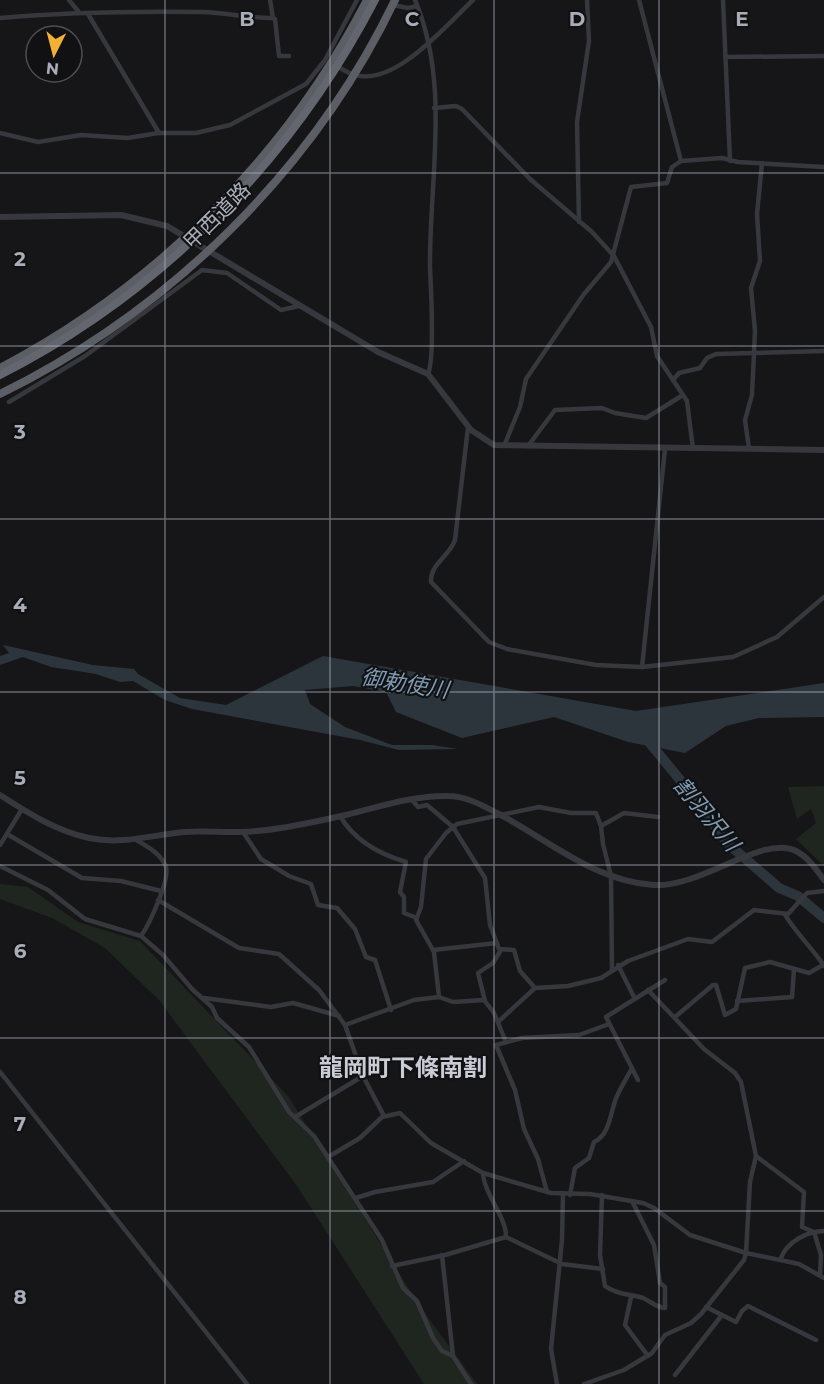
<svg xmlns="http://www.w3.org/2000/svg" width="824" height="1384" viewBox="0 0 824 1384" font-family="Montserrat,'Noto Sans JP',sans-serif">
	<rect width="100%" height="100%" fill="#161618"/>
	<g fill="#1e261f">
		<path d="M824,786v80l-28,-27 20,-16 -5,-14 -14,10 -9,-32z"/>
		<path d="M0,884l28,3 50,35 62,19 148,155 133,212 56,76h-53l-127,-198 -138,-186 -54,-52 -53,-30 -52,-19z"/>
	</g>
	<path fill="#2c353c" d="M3,645l90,20 41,4 4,5 42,24 46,7 97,-49 313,55 188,-28v34l-65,1 -33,8 -41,27 -57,-11 -74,-25 -92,21 -66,-26 -10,-20 -33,-6 -48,4 5,14 35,23 47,18h40l26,4 -59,1 -39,-10 -168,-31 -27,-9 -32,-19 -13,1 -24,-8 -45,-7 -28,-10 -23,8v-9l9,-3z"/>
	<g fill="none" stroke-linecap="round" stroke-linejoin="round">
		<path stroke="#2c353c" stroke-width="10" d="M644,736l60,73 22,33 53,46 19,8 26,22"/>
		<g stroke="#37383d" stroke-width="4.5">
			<path d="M69,0l9,11"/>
			<path d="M270,0l3,18"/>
			<path d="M415,0c36,85 14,179 15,268 1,21 5,90 -2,106"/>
			<path d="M639,0l42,161"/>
			<path d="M723,0l7,161"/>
			<path d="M393,5l15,3 9,-2"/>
			<path d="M88,14l71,119"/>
			<path d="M0,18c68,-6 135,-7 203,-6 24,1 46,6 70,6l2,1 4,37h10"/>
			<path d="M725,57l99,-1"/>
			<path d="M335,65c5,3 11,7 17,9 41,16 95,-50 121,-74"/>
			<path d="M434,108l22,-2 6,3 68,70 62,53 22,24 37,71 6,29 30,45 6,48"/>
			<path d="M0,133l38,9 43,-7 47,3 30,-5h38l34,-8 76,-41 19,-24 32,-60"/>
			<path d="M579,222l-2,-100 12,-81 -2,-41"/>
			<path d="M673,380l6,-7 21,-5 7,-10 9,-4 108,-3"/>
			<path d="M9,402l76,-46 117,-86 25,3 54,37 18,-4"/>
			<path d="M468,427l-13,113c-6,17 -25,24 -24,42l58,60 18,7 89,16 46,2 91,-10 44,-20 47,-40"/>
			<path d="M504,446l16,-39 6,-28 58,-85 27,-32 20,-75 36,-4 5,-16 9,-6 41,-3 16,4 86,5"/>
			<path d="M528,446l27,-36 47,-2 13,5 31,5 37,-23"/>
			<path d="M749,449l-4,-29 7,-25 3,-64 -4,-43 9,-27 -3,-47 5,-51"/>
			<path d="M642,667l23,-218"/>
			<path d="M412,800l6,7 9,-2 26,22 32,51 5,47 9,24 15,1 6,21 15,17"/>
			<path d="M340,816c14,24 39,38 66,46l-6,30 4,5v16l13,5"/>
			<path d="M601,826l23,-13 34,4"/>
			<path d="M243,832l18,27 28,17 22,8 7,21 19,3 18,21 11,28 9,3 16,50"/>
			<path d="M7,834l75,44 39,3 40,10"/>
			<path d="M135,839c11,7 26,14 31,28 4,13 -17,58 -25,69"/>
			<path d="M0,845l22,-36"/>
			<path d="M0,866l48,24 37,29 56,17 22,19 29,34 20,18 5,11 32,29 40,65 25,24 68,104 21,48 14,13 16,37 9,13 11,5 18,28"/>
			<path d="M158,900l81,48 40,6 40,36 26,35 18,51 21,40"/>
			<path d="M785,914c4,11 30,37 39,52"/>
			<path d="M433,950l64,-7"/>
			<path d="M618,965l17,34"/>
			<path d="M648,990l56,59 31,24 6,9 15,74 48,36 -2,35 12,5 7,23 -1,19"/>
			<path d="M439,997l-5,-45 -18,-32 5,-13 5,-48 20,-26 11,-9 82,-17 32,6h25l5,13 2,18 8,32 1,94"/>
			<path d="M204,998l67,9 22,-4 46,13"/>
			<path d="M485,1001l-7,-28 15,-10 8,-13"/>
			<path d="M737,1001l55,-4 2,-28"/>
			<path d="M675,1017l38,-32h3l9,30 11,-6 9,-41 25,-6 39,11 14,-8"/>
			<path d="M499,1021l36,-33 33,-2 33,-8 27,-17 60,-22 24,3 42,-32 34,4 19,-21 17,-2"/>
			<path d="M345,1025l69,-25 25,-3 14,5 31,-2 10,13 12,29"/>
			<path d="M0,1072l247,312"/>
			<path d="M638,1080l-32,-63 59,-37"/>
			<path d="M295,1117l68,-41"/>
			<path d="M328,1157l32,-19 22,-21 18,-4 31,30 52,30 68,20 39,1 53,9 11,5 36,27 56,18 53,11 25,14"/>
			<path d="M483,1173c1,21 24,45 23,64"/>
			<path d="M547,1192l-9,-33 -14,-30 -9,-39 -19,-45 26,-7 57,-3 30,-11"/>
			<path d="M570,1195l5,-27 14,-10 5,-16c17,-8 16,-31 23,-46 4,-9 9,-17 14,-26"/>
			<path d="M602,1195l-2,60 5,31c12,9 26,8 38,12 9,4 12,9 22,10v-21l-5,-4 -6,-38 -22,-44"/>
			<path d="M356,1198l19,-6 58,-10 31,-21"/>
			<path d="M442,1255l11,101"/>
			<path d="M781,1258c6,-16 26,-27 43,-27"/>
			<path d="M392,1266l53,-11 61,-18 56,27 41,5"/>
			<path d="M631,1297l-6,28 23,31"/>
			<path d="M706,1307l30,15 6,-11 6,-5 68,34"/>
			<path d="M675,1375l47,-60"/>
			<path d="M557,1384l-6,-35 11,-109 1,-46"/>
			<path d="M584,1384l40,-14 28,-17 13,-18 26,-12 10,-9 43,-54 2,-7 4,-71 6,-26"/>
		</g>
		<g stroke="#37383d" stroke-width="6">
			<path d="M0,217l121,-2 46,11 211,126 50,22 43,56 23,15 330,5"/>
			<path d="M0,795c28,18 56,36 89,43 32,7 63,-3 95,-6 24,-2 48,2 72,-1 29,-2 57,-9 85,-15 35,-8 72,-21 107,-20 19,0 35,10 51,18 49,26 97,68 155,71 47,3 109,-51 142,-34 12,6 20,18 28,29"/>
		</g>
		<g stroke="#5b5e65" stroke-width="8">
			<path d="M0,368c156,-82 286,-211 367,-368"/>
			<path d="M0,394c169,-83 313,-223 395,-394"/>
		</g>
		<path stroke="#63666e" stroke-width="8" d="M0,375c161,-82 292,-215 375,-375"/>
	</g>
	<path fill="none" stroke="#a8adb8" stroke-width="1.5" stroke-opacity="0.55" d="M165,0v1384M330,0v1384M494,0v1384M659,0v1384M0,173h824M0,346h824M0,519h824M0,692h824M0,865h824M0,1038h824M0,1211h824"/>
	<g text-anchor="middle" stroke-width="4.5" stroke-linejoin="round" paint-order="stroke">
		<g font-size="21" fill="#a8adb8" stroke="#111113">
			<text transform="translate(217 216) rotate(-45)" y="7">甲西道路</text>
		</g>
		<g font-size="22" font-style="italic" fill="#7f9bb3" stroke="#111113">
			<text transform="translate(405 683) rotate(9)" y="8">御勅使川</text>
			<text transform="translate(707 814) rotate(50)" y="8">割羽沢川</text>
		</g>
		<g font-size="24" font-weight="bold" fill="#c9ccd4" stroke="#111113">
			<text x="403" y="1076">龍岡町下條南割</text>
		</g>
	</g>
	<g font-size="20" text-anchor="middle" font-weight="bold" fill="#a8adb8" stroke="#111113" stroke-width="4.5" stroke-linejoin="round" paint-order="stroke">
		<text x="247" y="26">B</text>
		<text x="412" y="26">C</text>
		<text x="577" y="26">D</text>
		<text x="742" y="26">E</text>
		<text x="20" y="266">2</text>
		<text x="20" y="439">3</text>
		<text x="20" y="612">4</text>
		<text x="20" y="785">5</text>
		<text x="20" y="958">6</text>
		<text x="20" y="1131">7</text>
		<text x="20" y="1304">8</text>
	</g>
	<g transform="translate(54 54) rotate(186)"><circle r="28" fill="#111113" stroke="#4d4f55" stroke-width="1.5"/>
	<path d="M0-4.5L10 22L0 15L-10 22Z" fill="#f2b134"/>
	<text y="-9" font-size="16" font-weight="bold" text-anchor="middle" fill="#a8adb8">N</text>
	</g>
</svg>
